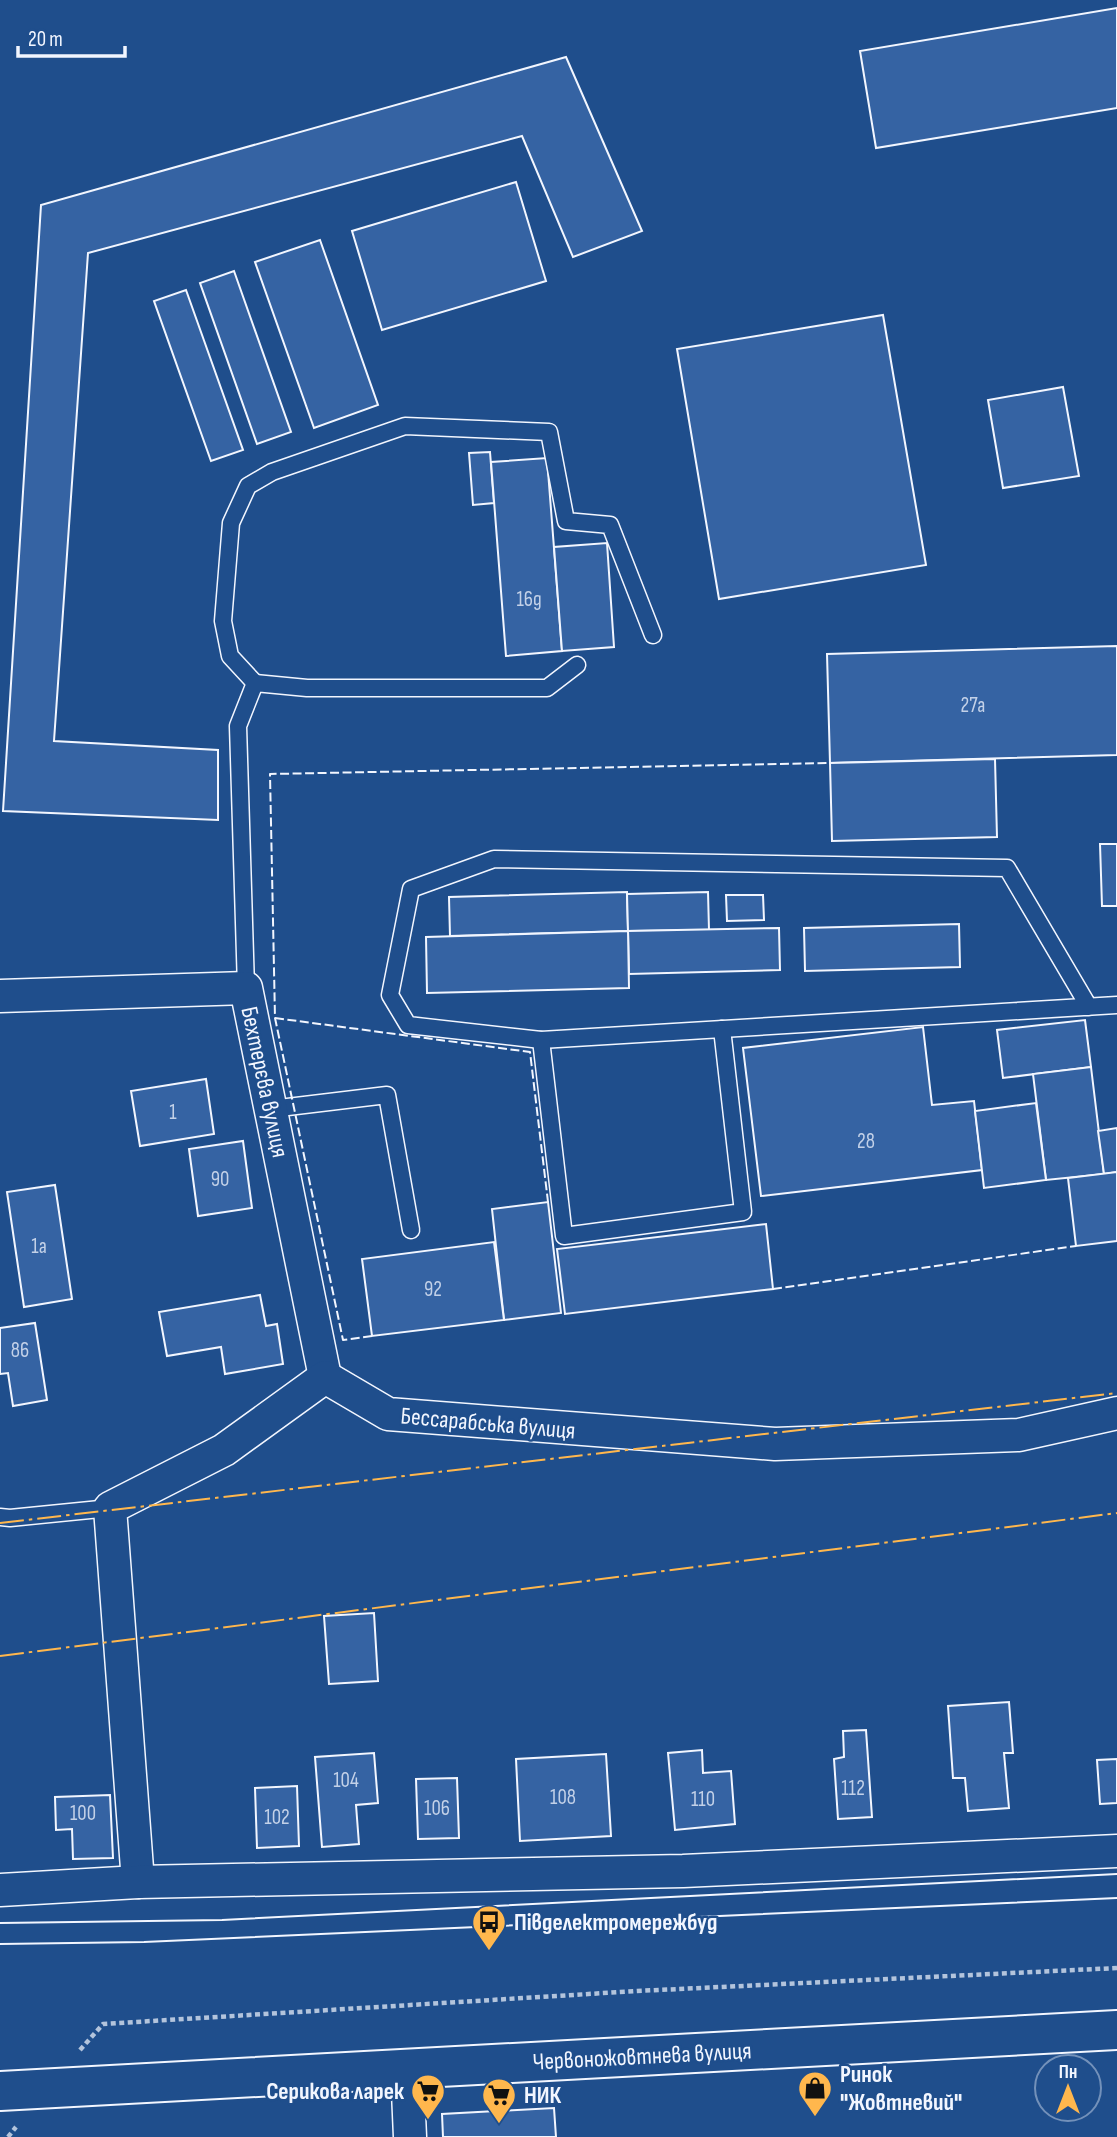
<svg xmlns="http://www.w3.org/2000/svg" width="1117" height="2137" viewBox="0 0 1117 2137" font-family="'Sofia Sans Condensed',sans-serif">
	<rect width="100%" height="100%" fill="#1f4e8c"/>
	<g fill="#3563a3" stroke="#f2f6ff" stroke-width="2">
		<path d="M1117,8v100l-241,40 -16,-97z"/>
		<path d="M566,57l76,174 -69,26 -51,-121 -434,117 -34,488 164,9v70l-215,-9 38,-606z"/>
		<path d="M516,182l30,99 -164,49 -30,-99z"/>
		<path d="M320,240l58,165 -64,23 -59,-166z"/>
		<path d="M234,271l57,161 -34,12 -57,-161z"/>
		<path d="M186,290l57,160 -32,11 -57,-160z"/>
		<path d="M883,315l43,250 -207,34 -42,-250z"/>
		<path d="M1063,387l16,89 -76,12 -15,-88z"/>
		<path d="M490,452l4,51 -21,2 -4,-52z"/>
		<path d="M547,458l15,193 -56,5 -15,-194z"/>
		<path d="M607,543l7,104 -52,4 -8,-104z"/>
		<path d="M1117,646v109l-287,8 -3,-109z"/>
		<path d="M995,759l2,78 -165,4 -2,-78z"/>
		<path d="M1100,844h17v62h-15z"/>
		<path d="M627,892l1,39 -178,5 -1,-39z"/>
		<path d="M708,892l1,38 -81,1 -1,-37z"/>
		<path d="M726,895h37l1,25 -37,1z"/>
		<path d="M959,924l1,43 -155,4 -1,-43z"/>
		<path d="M779,928l1,42 -151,4 -1,-43z"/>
		<path d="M628,931l1,57 -202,5 -1,-56z"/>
		<path d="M1085,1020l6,47 -88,11 -6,-48z"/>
		<path d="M923,1027l9,78 42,-4 8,69 -221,26 -18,-148z"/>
		<path d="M1091,1067l13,107 -58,6 -13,-106z"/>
		<path d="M206,1079l8,55 -74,12 -9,-55z"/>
		<path d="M1036,1103l10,77 -62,8 -9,-77z"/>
		<path d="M1117,1128v44l-13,2 -6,-43z"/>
		<path d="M243,1141l9,67 -54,8 -9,-67z"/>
		<path d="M1117,1172v69l-41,5 -8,-68z"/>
		<path d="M55,1185l17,114 -48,8 -17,-115z"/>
		<path d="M548,1202l13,111 -57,7 -12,-111z"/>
		<path d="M766,1224l7,65 -208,25 -8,-65z"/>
		<path d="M494,1242l10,78 -132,16 -10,-77z"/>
		<path d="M260,1295l6,31 11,-2 6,40 -58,10 -4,-27 -54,9 -8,-44z"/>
		<path d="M35,1323l12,77 -34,6 -5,-33 -8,1v-46z"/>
		<path d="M374,1613l4,68 -49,3 -5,-68z"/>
		<path d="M1009,1702l4,51h-9l5,55 -41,3 -3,-33h-12l-5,-72z"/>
		<path d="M866,1730l6,87 -34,2 -4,-60 10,-2 -1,-26z"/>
		<path d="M702,1750l1,23 28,-2 4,53 -60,6 -7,-77z"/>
		<path d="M374,1753l4,50 -22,2 3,39 -37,3 -7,-90z"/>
		<path d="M606,1754l5,82 -91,5 -4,-82z"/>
		<path d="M1117,1759v44l-17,1 -3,-44z"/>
		<path d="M457,1778l2,60 -41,1 -2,-60z"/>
		<path d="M297,1786l2,60 -42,2 -2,-60z"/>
		<path d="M110,1795l3,63 -40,1 -1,-30 -16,1 -1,-33z"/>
		<path d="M554,2108l2,29h-113l-1,-23z"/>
	</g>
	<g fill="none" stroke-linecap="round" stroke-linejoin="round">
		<g stroke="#f2f6ff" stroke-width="19">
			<g id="lane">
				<path d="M255,683l-25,-27 -7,-35 8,-98 17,-37 24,-14 133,-46 144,6 17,89 44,4 43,110"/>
				<path d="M246,988l-8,-262 17,-43 52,5h240l30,-23"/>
				<path d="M1089,1007l-82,-139 -513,-9 -83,30 -21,106 18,30 133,15 576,-35"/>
				<path d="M541,1040l23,196 179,-24 -21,-183"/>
				<path d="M271,1109l116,-14 24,135"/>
				<path d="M0,1517l10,1 100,-10"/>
			</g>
		</g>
		<g stroke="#f2f6ff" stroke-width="35">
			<g id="street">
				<path d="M0,996l246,-8 79,389"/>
				<path d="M138,1882l-28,-374 114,-58 101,-73 63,37 387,30 244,-9 98,-22"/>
				<path d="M0,1890l138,-8 545,-11 434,-20"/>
				<path d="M407,2069l3,68"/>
			</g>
		</g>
		<g stroke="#f2f6ff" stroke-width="42">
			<path id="secondary" d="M0,2091l1117,-61"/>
		</g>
		<g stroke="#b3c4dc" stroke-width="4.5" stroke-dasharray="5 3.5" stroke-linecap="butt">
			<path d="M80,2050l23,-26 534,-33 480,-23"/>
			<path d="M8,2137l8,-10"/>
		</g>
		<use href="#lane" stroke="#1f4e8c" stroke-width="16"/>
		<use href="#street" stroke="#1f4e8c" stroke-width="32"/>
		<use href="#secondary" stroke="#1f4e8c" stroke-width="38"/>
		<g stroke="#f2f6ff" stroke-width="2">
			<path d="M0,1923l222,-3 895,-46"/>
			<path d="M0,1944l144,-2 973,-44"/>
		</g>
		<g stroke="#f2f6ff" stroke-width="2" stroke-dasharray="9 3.5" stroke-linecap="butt">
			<path d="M275,1018l255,34 18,150"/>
			<path d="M773,1289l303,-43"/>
			<path d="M372,1336l-29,4 -68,-322 -5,-244 560,-11"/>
		</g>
		<g stroke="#ffb74d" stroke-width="2" stroke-dasharray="24 5 3.5 5" stroke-linecap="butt">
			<path d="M0,1523l1117,-130"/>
			<path d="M0,1656l1117,-143"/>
		</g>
	</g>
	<defs>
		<g id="bus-pin" transform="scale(1.75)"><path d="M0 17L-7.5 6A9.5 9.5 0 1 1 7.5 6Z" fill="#ffb74d" stroke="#1f4e8c"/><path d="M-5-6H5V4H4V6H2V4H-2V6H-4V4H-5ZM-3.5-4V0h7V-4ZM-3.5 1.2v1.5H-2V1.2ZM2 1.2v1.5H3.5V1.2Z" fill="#111"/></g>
		<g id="shop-pin" transform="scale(1.75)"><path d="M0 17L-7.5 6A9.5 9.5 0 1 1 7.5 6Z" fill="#ffb74d" stroke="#1f4e8c"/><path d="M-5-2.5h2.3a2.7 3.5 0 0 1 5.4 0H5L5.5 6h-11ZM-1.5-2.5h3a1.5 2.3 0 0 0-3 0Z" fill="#111"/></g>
		<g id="supermarket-pin" transform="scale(1.75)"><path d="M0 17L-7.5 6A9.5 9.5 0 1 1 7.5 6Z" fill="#ffb74d" stroke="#1f4e8c"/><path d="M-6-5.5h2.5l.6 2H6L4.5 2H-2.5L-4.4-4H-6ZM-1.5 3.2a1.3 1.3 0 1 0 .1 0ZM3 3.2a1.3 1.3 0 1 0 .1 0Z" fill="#111"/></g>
	</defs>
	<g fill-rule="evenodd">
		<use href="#bus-pin" x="489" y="1922"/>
		<use href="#shop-pin" x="815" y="2088"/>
		<use href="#supermarket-pin" x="428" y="2091"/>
		<use href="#supermarket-pin" x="499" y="2095"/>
	</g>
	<g text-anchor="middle" stroke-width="5" stroke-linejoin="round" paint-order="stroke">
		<g font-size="21" fill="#c3d1e8">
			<text x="529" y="606">16д</text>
			<text x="973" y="712">27а</text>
			<text x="173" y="1119">1</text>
			<text x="866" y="1148">28</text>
			<text x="220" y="1186">90</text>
			<text x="39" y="1253">1а</text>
			<text x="433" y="1296">92</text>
			<text x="20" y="1357">86</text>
			<text x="346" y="1787">104</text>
			<text x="853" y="1795">112</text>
			<text x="563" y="1804">108</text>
			<text x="703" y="1806">110</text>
			<text x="437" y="1815">106</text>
			<text x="83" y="1820">100</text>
			<text x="277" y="1824">102</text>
		</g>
		<g font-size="24" fill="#f2f6ff" stroke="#1f4e8c">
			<text transform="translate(265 1082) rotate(78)" y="8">Бехтерєва вулиця</text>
			<text transform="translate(488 1423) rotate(5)" y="8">Бессарабська вулиця</text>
			<text transform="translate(642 2056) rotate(-3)" y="8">Червоножовтнева вулиця</text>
		</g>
		<g font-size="24" font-weight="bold" fill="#f2f6ff" stroke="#1f4e8c" text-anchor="start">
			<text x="514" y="1930">Півделектромережбуд</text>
			<text x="840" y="2082">Ринок<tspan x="840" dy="28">"Жовтневий"</tspan></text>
			<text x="404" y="2099" text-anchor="end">Серикова ларек</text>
			<text x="524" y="2103">НИК</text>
		</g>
	</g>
	<g transform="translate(1068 2088)"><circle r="33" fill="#1f4e8c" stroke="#7391ba" stroke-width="2"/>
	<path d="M0-5L12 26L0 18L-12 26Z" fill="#ffb74d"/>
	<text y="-10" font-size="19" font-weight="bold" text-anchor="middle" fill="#f2f6ff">Пн</text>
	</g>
	<path d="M18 46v10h107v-10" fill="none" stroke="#f2f6ff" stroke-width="3.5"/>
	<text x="28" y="46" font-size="21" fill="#f2f6ff" stroke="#1f4e8c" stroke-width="5" paint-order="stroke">20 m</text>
</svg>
